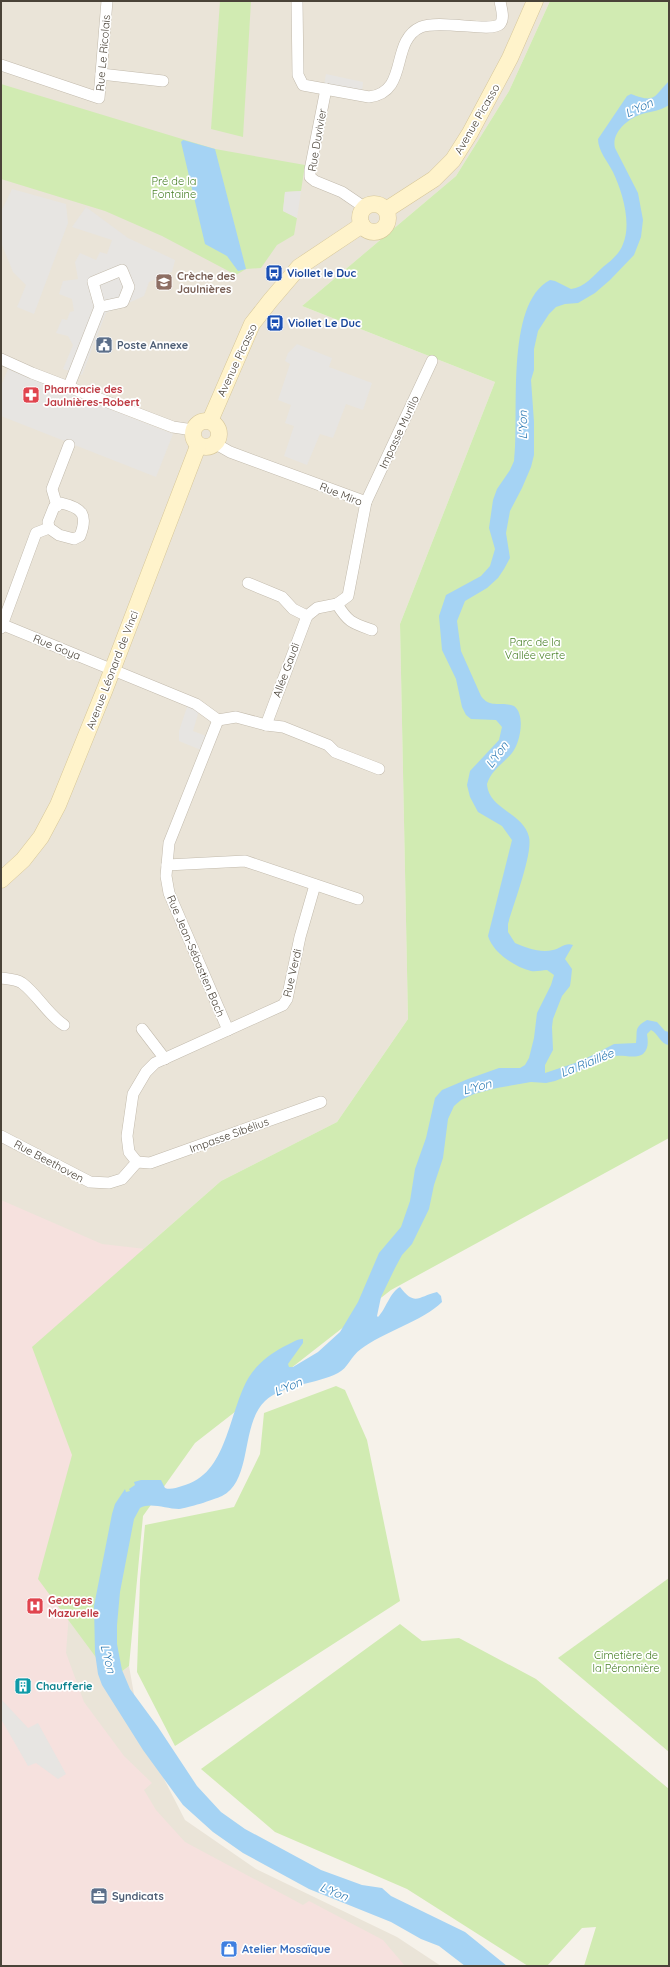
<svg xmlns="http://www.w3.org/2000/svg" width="670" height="1967" viewBox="0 0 670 1967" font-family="Quicksand,sans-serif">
	<rect width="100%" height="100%" fill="#f6f2ea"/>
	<path fill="#eae4d8" d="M1,1h549l-41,90 -53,85 -154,130 193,76 -95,242 8,395 -71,103 -116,59 -189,166 80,332 17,-13 12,68 44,86 71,49 141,68 44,29h-440z"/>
	<path fill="#f6e1de" d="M1,1200l101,44 61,7 -90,308 -7,94 18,49 40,54 28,27 -8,7 12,20 29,32 118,63 6,-4 74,39 22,26h-404z"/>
	<g fill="#d1ebb2">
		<path d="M220,1h31l-8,136 -32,-8z"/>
		<path d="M550,1h119v1137l-278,152 -196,153 -52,73 -14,150 -17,13 -74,-100 34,-124 -40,-108 189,-166 116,-59 71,-103 -8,-395 95,-242 -193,-76 154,-130 53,-85z"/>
		<path d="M1,84l214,65 90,16 -4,26 -16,1 -2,19 14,7 -3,17 -17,10 -16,23 -15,1 -10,6 -74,-39 -57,-25 -104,-32z"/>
		<path d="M336,1386l9,4 22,50 33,161 -225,145 -38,-74 3,-92 5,-55 89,-18 26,-53 4,-41z"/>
		<path d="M669,1578v174l-111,-94z"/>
		<path d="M400,1624l22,17 37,-3 77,41 133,110v177h-85l12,-39 -14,1 -35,38h-19l-121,-77 -132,-57 -74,-63z"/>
	</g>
	<g fill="#e7e5e2">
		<path d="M326,74l37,8 -1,10 -38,-7z"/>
		<path d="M12,189l54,15 2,19 -34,91 -17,-7 9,-22 -13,-13 -11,-27 -1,-33z"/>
		<path d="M301,191l-4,27 -14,-7 2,-19z"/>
		<path d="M86,207l42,31 47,22 -3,12 -23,10 -5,14 -38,17 -24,62 -19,-6 10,-24 -5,-9 -12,-3 6,-14 5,1 3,-8 4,-1 -2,-12 -13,-5 4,-13 15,-2 -3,-17 5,-9 16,7 4,-8 7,2 5,-14 -40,-13z"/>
		<path d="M297,344l35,14 -3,9 43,16 -9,27 -17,-6 -13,34 -13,-4 -13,31 -23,-9 10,-30 -9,-3 6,-18 -13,-5 12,-36 -5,-3 3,-8z"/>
		<path d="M8,369l165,65 -17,43 -155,-61v-30z"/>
		<path d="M189,701l11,6 -7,24 13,5 -5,14 -22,-9v-10z"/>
		<path d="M1,1699l27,29 10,-5 28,51 -8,5 -22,-16 -8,3 -27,-47z"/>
	</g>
	<g fill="#a5d3f4">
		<path d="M669,81v24c-9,6 -17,6 -27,9 -13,4 -31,18 -27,34l23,45 5,27 -2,17 -7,18 -24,25 -15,13 -17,10 -13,1 -9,3 -7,7 -11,17 -4,18v21l-3,10 3,42v33l-3,12 -9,21 -12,23 -4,22 4,25 -6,11 -6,9 -11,10 -22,13 -8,20 4,30 20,45c9,13 21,5 33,10 12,9 6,37 -2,47 -9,11 -20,16 -25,31 2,26 36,28 42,53 4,17 -16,68 -21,87v8l7,11c12,5 25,10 38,7 7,-1 12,-8 20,-5l-8,14 7,10 -1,10 -1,7 -8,10 -9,23 -1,8 1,23 -8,15v8l36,-12 33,-17 22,-1c2,-12 -3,-15 11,-23l10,2 8,9 4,1v13c-9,-1 -11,-12 -18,-15l-4,4c1,7 2,14 -4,20 -7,5 -19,1 -27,2 -18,4 -43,19 -61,25l-9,2 -15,-1 -34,6 -23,6 -13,6 -7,6 -6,13 -5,39 -9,27 -5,24 -17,35 -10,11 -7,13 -14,29 -4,19 1,1c8,-8 12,-25 22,-30 15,20 19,9 37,5l4,4 1,6c-19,19 -59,30 -81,47 -10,7 -13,19 -23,24 -21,11 -57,12 -73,28 -25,24 -12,79 -43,95 -9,4 -34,12 -43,13 -13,0 -28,-7 -39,-1l-6,11 -14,73 -3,33v19l5,26 8,19 28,38 39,59 24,26 24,17 76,41 41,15 20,3 9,8 74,36 42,34h-42l-26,-20 -18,-7 -30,-17 -82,-33 -66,-36 -30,-21 -30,-27 -40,-55 -41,-65 -4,-11 -3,-21 -1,-47 18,-92 3,-10 10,-15 1,3 4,-1 -1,-2 6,-4 -1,-3 7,-2h20l4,8c5,2 11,0 17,-2 46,-11 46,-74 67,-109 8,-13 21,-23 34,-30 7,-3 13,-8 20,-8v4l-15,21 1,3h4l25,-15 22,-20 18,-30 21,-49 22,-26 9,-26 5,-32 11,-31 9,-40 7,-8 26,-11 31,-11h21l5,-3 4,-7 5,-20 3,-25 14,-28 3,-10 -7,-5c-5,0 -11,2 -16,1 -16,-4 -38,-18 -43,-35l24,-96 -10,-14 -24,-14 -8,-15 -3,-12 3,-14 29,-31 3,-13 -6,-7 -25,-1 -5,-4 -4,-8 -6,-28 -14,-29 -3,-34 7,-21 35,-19 9,-10 5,-17 -6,-21 4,-28 4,-11 13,-19 4,-9c6,-44 -10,-157 36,-181l5,1 16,8c13,-1 23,-14 32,-22 8,-6 17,-14 20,-23 9,-21 -1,-53 -10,-72 -5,-10 -15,-21 -15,-33l29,-43 4,-2c25,10 23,2 38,-13z"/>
		<path d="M183,140l32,9 31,120 -8,2 -11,-15 -22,-12 -24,-102z"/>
	</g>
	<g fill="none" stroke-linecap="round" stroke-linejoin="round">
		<g stroke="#c2baac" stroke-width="12">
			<g id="street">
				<path d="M297,1l1,74 5,10 66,12c41,-5 20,-56 52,-70 19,-8 70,6 79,-3 5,-6 1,-16 0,-23"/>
				<path d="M1,65l98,33 8,-97"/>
				<path d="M101,74l62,7"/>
				<path d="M326,89l-16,81v7l5,4 27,11 22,15"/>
				<path d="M1,359l31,14 141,54 20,3"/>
				<path d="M69,386l31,-79 23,-5 6,-15 -7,-17 -29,12 7,25"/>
				<path d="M216,444l14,8 136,50 -18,94 -11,8"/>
				<path d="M366,502l66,-141"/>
				<path d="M61,503c22,5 27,12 19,33l-6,3 -15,-4 -10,-7 -1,-6 6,-15z"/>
				<path d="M57,506l-5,-17 17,-44"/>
				<path d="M248,583l34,14 11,12 14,7 10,-8 20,-4c11,18 15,19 35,26"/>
				<path d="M1,624l195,80 22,16"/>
				<path d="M1,628l35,-95 13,-5"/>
				<path d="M218,720l-49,123 -3,33 3,17 59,137"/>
				<path d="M218,720l18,-3 30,8 17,2 45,18 7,7 44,17"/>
				<path d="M266,725l41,-109"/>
				<path d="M167,865l78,-4 113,38"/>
				<path d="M1,978c7,1 15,1 21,5 16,12 25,31 42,42"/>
				<path d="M142,1029l23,30"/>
				<path d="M1,1136l89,46 19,1 13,-4 15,-17"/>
				<path d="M137,1162l-8,-10 -2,-16 6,-42 13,-22 9,-9 128,-58 4,-6 13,-62 15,-52"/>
				<path d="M137,1162l13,1 171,-61"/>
			</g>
		</g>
		<g stroke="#d7c799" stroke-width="17">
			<g id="secondary">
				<circle cx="374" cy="218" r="14"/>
				<path d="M386,210l48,-31 19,-19 17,-27 40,-75 25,-57"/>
				<circle cx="206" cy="434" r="13"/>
				<path d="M210,421l42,-97 18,-23 29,-34 63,-42"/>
				<path d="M1,880l22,-20 18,-23 17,-32 47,-116 93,-243"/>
			</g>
		</g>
		<use href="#street" stroke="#fff" stroke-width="11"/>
		<use href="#secondary" stroke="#fff3cb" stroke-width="16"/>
	</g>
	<defs>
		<g id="bus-square" transform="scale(0.9)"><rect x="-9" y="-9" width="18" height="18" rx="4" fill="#1a4fb4" stroke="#fff"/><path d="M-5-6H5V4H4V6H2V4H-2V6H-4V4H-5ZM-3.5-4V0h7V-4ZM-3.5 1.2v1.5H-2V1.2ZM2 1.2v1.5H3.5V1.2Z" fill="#fff"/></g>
		<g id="school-square" transform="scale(0.9)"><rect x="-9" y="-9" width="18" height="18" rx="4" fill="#8d6e63" stroke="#fff"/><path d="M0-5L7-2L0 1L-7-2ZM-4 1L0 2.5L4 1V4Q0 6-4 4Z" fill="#fff"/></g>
		<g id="civic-square" transform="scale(0.9)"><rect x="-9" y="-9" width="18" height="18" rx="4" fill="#5c6f8a" stroke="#fff"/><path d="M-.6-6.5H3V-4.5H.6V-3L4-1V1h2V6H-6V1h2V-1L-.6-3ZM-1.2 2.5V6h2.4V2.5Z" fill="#fff"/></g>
		<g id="pharmacy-square" transform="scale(0.9)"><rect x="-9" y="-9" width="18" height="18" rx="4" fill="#e0444e" stroke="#fff"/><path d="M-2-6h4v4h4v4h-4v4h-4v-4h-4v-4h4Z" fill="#fff"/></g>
		<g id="hospital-square" transform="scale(0.9)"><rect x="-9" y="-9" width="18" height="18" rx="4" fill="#e0444e" stroke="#fff"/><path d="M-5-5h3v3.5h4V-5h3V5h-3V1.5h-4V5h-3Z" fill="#fff"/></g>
		<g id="building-square" transform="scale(0.9)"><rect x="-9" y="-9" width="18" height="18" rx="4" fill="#0f9aa8" stroke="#fff"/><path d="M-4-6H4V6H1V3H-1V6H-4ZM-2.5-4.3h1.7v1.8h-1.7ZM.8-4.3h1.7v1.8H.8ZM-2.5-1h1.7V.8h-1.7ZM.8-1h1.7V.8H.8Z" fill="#fff"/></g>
		<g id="office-square" transform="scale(0.9)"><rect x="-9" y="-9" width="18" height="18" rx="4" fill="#5c6f8a" stroke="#fff"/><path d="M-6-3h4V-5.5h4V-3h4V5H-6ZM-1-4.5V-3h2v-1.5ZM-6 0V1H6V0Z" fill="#fff"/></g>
		<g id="shop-square" transform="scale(0.9)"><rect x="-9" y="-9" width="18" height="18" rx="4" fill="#3f7fe0" stroke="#fff"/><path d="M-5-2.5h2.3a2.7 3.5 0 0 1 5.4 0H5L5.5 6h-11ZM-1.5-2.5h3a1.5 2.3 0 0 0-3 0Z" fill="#fff"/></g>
	</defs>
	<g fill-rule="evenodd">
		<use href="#bus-square" x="274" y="273"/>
		<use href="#school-square" x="164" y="282"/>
		<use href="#bus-square" x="275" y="323"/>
		<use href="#civic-square" x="104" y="345"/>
		<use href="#pharmacy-square" x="31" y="395"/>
		<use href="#hospital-square" x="35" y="1606"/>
		<use href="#building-square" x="23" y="1686"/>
		<use href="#office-square" x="99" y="1896"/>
		<use href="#shop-square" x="229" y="1949"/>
	</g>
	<g text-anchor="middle" stroke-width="3.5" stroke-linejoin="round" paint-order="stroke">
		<g font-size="11" fill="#4a4338" stroke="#fff">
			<text transform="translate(103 53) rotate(-85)" y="4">Rue Le Ricolais</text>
			<text transform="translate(477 119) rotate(-60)" y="4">Avenue Picasso</text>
			<text transform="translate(317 140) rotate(-80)" y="4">Rue Duvivier</text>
			<text transform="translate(237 360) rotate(-65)" y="4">Avenue Picasso</text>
			<text transform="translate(399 432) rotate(-65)" y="4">Impasse Murillo</text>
			<text transform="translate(341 494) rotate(22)" y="4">Rue Miro</text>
			<text transform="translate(57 647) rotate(22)" y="4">Rue Goya</text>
			<text transform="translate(112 670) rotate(-69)" y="4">Avenue Léonard de Vinci</text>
			<text transform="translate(286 670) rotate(-70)" y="4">Allée Gaudi</text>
			<text transform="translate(196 956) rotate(67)" y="4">Rue Jean-Sébastien Bach</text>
			<text transform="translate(292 973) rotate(-77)" y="4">Rue Verdi</text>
			<text transform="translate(229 1135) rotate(-20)" y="4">Impasse Sibélius</text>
			<text transform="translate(49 1161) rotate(28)" y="4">Rue Beethoven</text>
		</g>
		<g font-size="11" fill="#488027" stroke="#fff">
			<text x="174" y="185">Pré de la<tspan x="174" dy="13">Fontaine</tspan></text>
			<text x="535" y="646">Parc de la<tspan x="535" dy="13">Vallée verte</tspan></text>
			<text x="626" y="1659">Cimetière de<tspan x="626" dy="13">la Péronnière</tspan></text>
		</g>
		<g font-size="11" font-weight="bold" fill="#164399" stroke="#fff" text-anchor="start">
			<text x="287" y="277">Viollet le Duc</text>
			<text x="288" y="327">Viollet Le Duc</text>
		</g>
		<g font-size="11" font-weight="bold" fill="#785e54" stroke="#fff" text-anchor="start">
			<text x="177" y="280">Crèche des<tspan x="177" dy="13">Jaulnières</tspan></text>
		</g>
		<g font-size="11" font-weight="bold" fill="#4e5e75" stroke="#fff" text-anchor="start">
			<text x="117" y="349">Poste Annexe</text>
			<text x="112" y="1900">Syndicats</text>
		</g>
		<g font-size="11" font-weight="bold" fill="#be3a42" stroke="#fff" text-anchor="start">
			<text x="44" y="393">Pharmacie des<tspan x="44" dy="13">Jaulnières-Robert</tspan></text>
			<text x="48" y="1604">Georges<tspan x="48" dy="13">Mazurelle</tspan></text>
		</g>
		<g font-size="11" font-weight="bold" fill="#0d838f" stroke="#fff" text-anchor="start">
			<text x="36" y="1690">Chaufferie</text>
		</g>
		<g font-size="11" font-weight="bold" fill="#366cbe" stroke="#fff" text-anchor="start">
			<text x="242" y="1953">Atelier Mosaïque</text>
		</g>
		<g font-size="12" font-style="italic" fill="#2a79b3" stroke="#fff">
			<text transform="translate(639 108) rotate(-25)" y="4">L'Yon</text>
			<text transform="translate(523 425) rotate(-90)" y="4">L'Yon</text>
			<text transform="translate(497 755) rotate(-54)" y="4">L'Yon</text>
			<text transform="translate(587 1063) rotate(-22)" y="4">La Riaillée</text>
			<text transform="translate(477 1087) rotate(-15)" y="4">L'Yon</text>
			<text transform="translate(288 1387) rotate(-23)" y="4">L'Yon</text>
			<text transform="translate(108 1659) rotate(76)" y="4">L'Yon</text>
			<text transform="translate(334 1892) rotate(22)" y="4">L'Yon</text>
		</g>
	</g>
	<rect width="670" height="1967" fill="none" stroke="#4a4338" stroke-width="4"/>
</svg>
